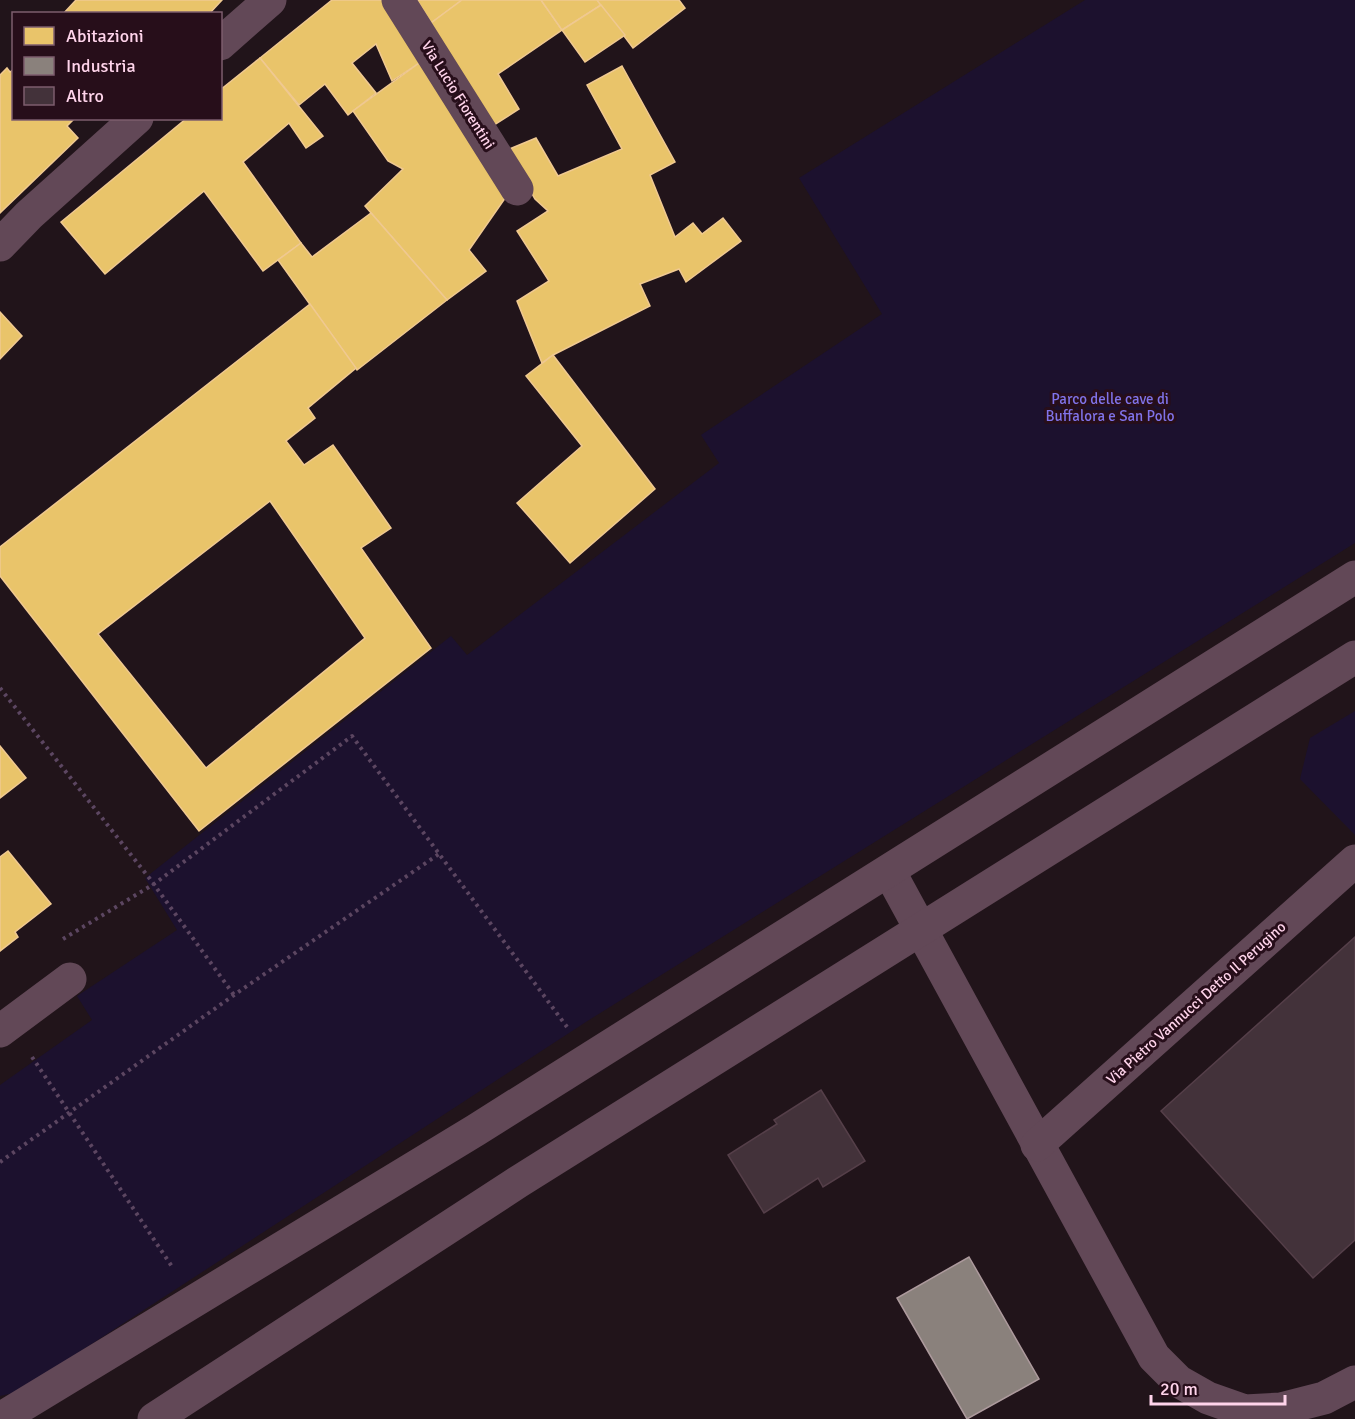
<svg xmlns="http://www.w3.org/2000/svg" width="1355" height="1419" viewBox="0 0 1355 1419" font-family="Signika,sans-serif">
	<rect width="100%" height="100%" fill="#21141a"/>
	<g fill="#1c112e">
		<path d="M1085,0h270v543l-766,477 -571,372 -18,4v-311l92,-65 -15,-24 100,-66 -32,-52 306,-242 16,19 252,-192 -18,-28 181,-121 -83,-136z"/>
		<path d="M1355,711v124l-55,-56 10,-41z"/>
	</g>
	<g fill="#e9c46a" stroke="#f0c991" stroke-width="1.5" fill-rule="evenodd">
		<path d="M76,0h146l-13,14h-146z"/>
		<path d="M332,0h54l36,61 -30,20 -16,-37 -24,19 24,30 -28,22 -23,-31 -26,21 -39,-47z"/>
		<path d="M417,0h45l-31,23z"/>
		<path d="M462,0h79l21,30 -64,44 21,35 -28,18 -60,-104z"/>
		<path d="M541,0h56l4,5 -39,25z"/>
		<path d="M597,0h82l6,8 -52,40z"/>
		<path d="M601,5l24,30 -40,27 -23,-32z"/>
		<path d="M260,58l63,78 -17,12 -17,-25 -46,39 58,81 -38,28 -59,-80 -99,83 -44,-52 126,-104h33v-28z"/>
		<path d="M422,61l86,133 -39,56 17,21 -39,29 -82,-94 38,-37 -15,-8 -35,-50z"/>
		<path d="M622,66l53,96 -25,13 25,62 18,-14 9,11 21,-16 18,23 -55,41 -7,-13 -39,15 10,22 -97,49 -11,8 -25,-62 32,-20 -32,-50 31,-20 -13,-12 -28,-49 29,-12 22,38 64,-27 -35,-64z"/>
		<path d="M7,68l3,4 4,-3v49h61l-8,8 11,12 -78,75v-138z"/>
		<path d="M371,213l76,87 -90,70 -79,-110 23,-17 11,14z"/>
		<path d="M310,304l46,64 -48,40 7,10 -29,23 18,24 29,-20 58,83 -30,20 70,100 -232,183 -199,-255v-29zM270,501l95,137 -159,130 -108,-134z"/>
		<path d="M0,312l22,24 -22,23z"/>
		<path d="M553,355l102,134 -85,74 -53,-60 65,-57 -56,-70z"/>
		<path d="M0,746l26,32 -26,20z"/>
		<path d="M8,851l43,53 -36,28 3,5 -18,14v-94z"/>
	</g>
	<path fill="#8a817c" stroke="#ad9a9d" stroke-width="1.5" d="M969,1257l70,122 -72,40 -70,-121z"/>
	<g fill="#43323a" stroke="#553f49" stroke-width="1.5">
		<path d="M1355,937v303l-42,38 -152,-167z"/>
		<path d="M821,1090l44,71 -42,26 -5,-9 -54,35 -36,-58 49,-31 -3,-4z"/>
	</g>
	<g fill="none" stroke-linecap="round" stroke-linejoin="round">
		<g stroke="#5c4661" stroke-width="4" stroke-dasharray="3 4.5" stroke-linecap="butt">
			<path d="M0,688l150,191 84,116"/>
			<path d="M63,939l91,-55 198,-148 215,291"/>
			<path d="M32,1057l141,211"/>
			<path d="M0,1162l234,-167 205,-141"/>
		</g>
		<g stroke="#624857" stroke-width="33">
			<path d="M398,0l119,189"/>
			<path d="M220,44l50,-44"/>
			<path d="M0,245l29,-30 108,-97"/>
			<path d="M889,871l265,486 24,24 30,17 37,13 36,-2 43,-11 31,-16"/>
			<path d="M0,1031l70,-52"/>
			<path d="M1037,1145l318,-284"/>
			<path d="M0,1419l476,-289 879,-553"/>
			<path d="M154,1419l364,-237 837,-525"/>
		</g>
	</g>
	<g text-anchor="middle" stroke-width="6" stroke-linejoin="round" paint-order="stroke">
		<g font-size="15" fill="#ffd4eb" stroke="#270e1a">
			<text transform="translate(458 95) rotate(58)" y="5">Via Lucio Fiorentini</text>
			<text transform="translate(1196 1003) rotate(-42)" y="5">Via Pietro Vannucci Detto Il Perugino</text>
		</g>
		<g font-size="15" fill="#8073e9" stroke="#270e1a">
			<text x="1110" y="404">Parco delle cave di<tspan x="1110" dy="17">Buffalora e San Polo</tspan></text>
		</g>
	</g>
	<rect x="12" y="12" width="210" height="108" fill="#270e1a" stroke="#7d5d6e" stroke-width="1.5"/>
	<rect x="24" y="27" width="30" height="18" fill="#e9c46a" stroke="#7d5d6e" stroke-width="1.5"/>
	<text x="66" y="42" font-size="18" fill="#ffd4eb">Abitazioni</text>
	<rect x="24" y="57" width="30" height="18" fill="#8a817c" stroke="#7d5d6e" stroke-width="1.5"/>
	<text x="66" y="72" font-size="18" fill="#ffd4eb">Industria</text>
	<rect x="24" y="87" width="30" height="18" fill="#43323a" stroke="#7d5d6e" stroke-width="1.5"/>
	<text x="66" y="102" font-size="18" fill="#ffd4eb">Altro</text>
	<path d="M1151 1395v9h134v-9" fill="none" stroke="#ffd4eb" stroke-width="3"/>
	<text x="1160" y="1395" font-size="18" fill="#ffd4eb" stroke="#270e1a" stroke-width="4.5" paint-order="stroke">20 m</text>
</svg>
